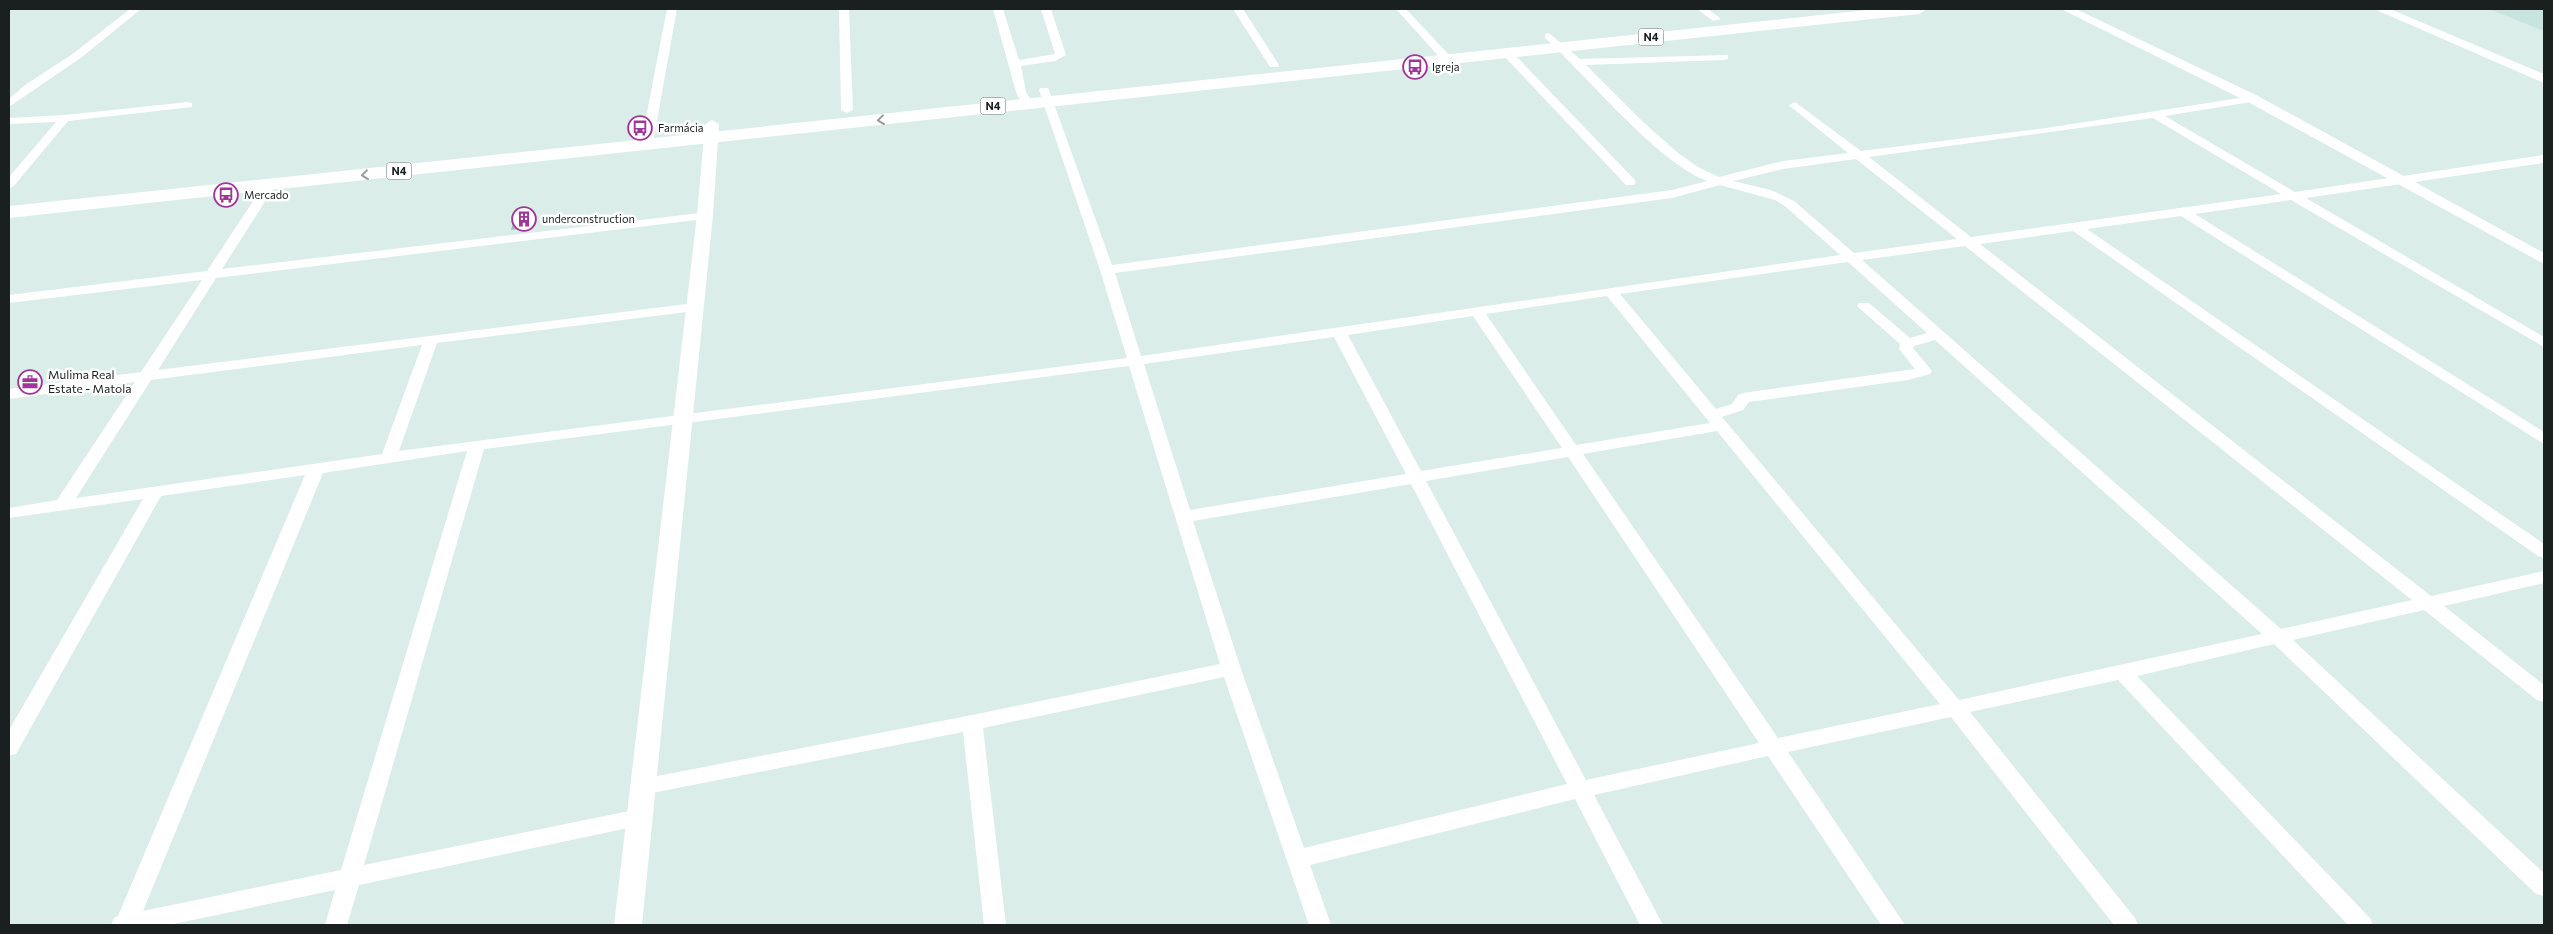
<svg xmlns="http://www.w3.org/2000/svg" width="2553" height="934" viewBox="0 0 2553 934" font-family="Commissioner,sans-serif">
	<rect width="100%" height="100%" fill="#daede9"/>
	<path fill="#c7e4de" d="M2489,9h55v22z"/>
	<path fill="#a9bbb7" d="M536,214l-4,13 -21,3 4,-14z"/>
	<g fill="none" stroke-linecap="round" stroke-linejoin="round">
		<g fill="#fff" fill-rule="evenodd">
			<path d="M130,9h11l-59,48 -73,50v-8l16,-14 49,-32z"/>
			<path d="M667,9h10l-24,134 -6,3 -6,-3z"/>
			<path d="M839,9h10l4,101 -6,3 -6,-3z"/>
			<path d="M993,9h10l16,51 36,-6 -14,-45h10l15,46 -11,6 -34,5 5,26 6,10 -2,2h-8l-6,-12z"/>
			<path d="M1233,9h10l36,56 -1,2h-8z"/>
			<path d="M1396,9h10l45,48v4h-8z"/>
			<path d="M1697,9h11l13,10 -8,2z"/>
			<path d="M1549,33l31,26 148,-4v4l-4,1 -138,5 55,55 37,33 20,14 21,10 64,-16 65,-8 -57,-46 -2,-2 6,-3 66,49 185,-23 207,-32 6,3 -2,2 -92,15 130,76 249,-37v8l-238,35 238,139v10l-253,-147 -96,14 349,218v12l-363,-228 -94,13 457,315v14l-6,-2 -465,-325 -93,13 451,352 113,-25v12l-100,23 100,79v17l-7,-2 -113,-90 -131,30 251,233v23l-8,-2 -262,-250 -137,32 233,242 3,7h-25l-230,-245 -148,32 165,206 3,7h-24l-163,-208 -163,35 117,173h-24l-113,-169 -174,39 69,130h-23l-65,-126 -265,66 21,60h-22l-85,-248 -241,51 23,197h-22l-21,-193 -321,63 -7,-2 -3,-6 3,-6 7,-2 330,-64 248,-51 -91,-298 -645,83 -120,416 275,-56 8,3 3,6 -3,6 -288,61 -12,40h-22l10,-35 -166,35h-58l3,-7 4,-2 187,-441 -144,21 -145,258 -7,2v-26l134,-231 -134,19v-10l48,-8 78,-118 -126,17v-10l132,-17 61,-92 -193,23v-8l198,-24 58,-88 4,-1 6,4 -53,83 487,-57 2,3 -2,3 -4,1 -489,59 -58,92 537,-67 7,4 -7,4 -258,32 -38,108 728,-93 -27,-88 -61,-180 1,-2h8l1,2 63,175 560,-75 35,-9c-50,-19 -119,-104 -162,-143v-4zM2153,118l128,76 -310,43 -102,-80zM1856,159l101,80 -103,14 -60,-52 -23,-11 -38,-9 50,-12zM1720,185l55,15 11,7 54,48 -699,101 -26,-83 557,-75zM1965,246l447,354 -131,29 -419,-369zM1848,262l79,71 -17,5 -41,-35h-10l-2,3 43,38 -1,5 16,20 -172,24 -5,2 -6,9 -16,5 -96,-115zM1607,296l99,122 4,5 -134,22 -90,-131zM1473,316l89,132 -141,23 -73,-136zM1334,337l72,137 -216,36 -46,-146zM1935,340l327,294 -303,66 -237,-283 21,-7 6,-8 159,-22 22,-6 2,-3 -19,-23 1,-2zM422,345l-40,109 -306,44 75,-118zM1717,431l223,273 -162,34 -195,-284zM467,451l-126,419 -198,41 180,-438zM1568,457l191,286 -173,37 -160,-299zM1411,484l156,300 -263,64 -63,-179 -48,-148z"/>
			<path d="M1507,50l4,1 123,128 2,3 -2,3h-8l-123,-130v-4z"/>
			<path d="M188,102l4,1v4l-124,14 -55,66 -4,1v-11l47,-55 -47,2v-6l56,-3z"/>
		</g>
		<g fill="#fff" fill-rule="evenodd">
			<path d="M2061,9h15l182,87 286,157v11l-296,-162z"/>
			<path d="M2374,9h16l154,65v9z"/>
			<path d="M712,120l7,4 -6,91 -71,710h-28l83,-710 8,-91z"/>
		</g>
		<path fill="#fff" fill-rule="evenodd" d="M1877,9h50l-8,5 -1910,204v-12z"/>
	</g>
	<defs><path id="oneway-chevron" d="M-2-3.5L2.5 0L-2 3.5" fill="none" stroke-width="1.6" stroke-linecap="round" stroke-linejoin="round" transform="scale(1.25)"/></defs>
	<g stroke="#989b9a">
		<use href="#oneway-chevron" transform="translate(881 120) rotate(173)"/>
		<use href="#oneway-chevron" transform="translate(365 175) rotate(173)"/>
	</g>
	<defs>
		<g id="bus-ring" transform="scale(1.25)"><circle r="9.5" fill="#fff" stroke="#a03697" stroke-width="1.5"/><path d="M-5-6H5V4H4V6H2V4H-2V6H-4V4H-5ZM-3.5-4V0h7V-4ZM-3.5 1.2v1.5H-2V1.2ZM2 1.2v1.5H3.5V1.2Z" fill="#a03697"/></g>
		<g id="building-ring" transform="scale(1.25)"><circle r="9.5" fill="#fff" stroke="#a03697" stroke-width="1.5"/><path d="M-4-6H4V6H1V3H-1V6H-4ZM-2.5-4.3h1.7v1.8h-1.7ZM.8-4.3h1.7v1.8H.8ZM-2.5-1h1.7V.8h-1.7ZM.8-1h1.7V.8H.8Z" fill="#a03697"/></g>
		<g id="office-ring" transform="scale(1.25)"><circle r="9.5" fill="#fff" stroke="#a03697" stroke-width="1.5"/><path d="M-6-3h4V-5.5h4V-3h4V5H-6ZM-1-4.5V-3h2v-1.5ZM-6 0V1H6V0Z" fill="#a03697"/></g>
	</defs>
	<g fill-rule="evenodd">
		<use href="#bus-ring" x="1415" y="67"/>
		<use href="#bus-ring" x="640" y="128"/>
		<use href="#bus-ring" x="226" y="195"/>
		<use href="#building-ring" x="524" y="219"/>
		<use href="#office-ring" x="30" y="382"/>
	</g>
	<g text-anchor="middle" stroke-width="5" stroke-linejoin="round" paint-order="stroke">
		<g fill="#fff" stroke="#5e6362" stroke-width="1">
			<rect x="1638.5" y="28.5" width="25" height="17" rx="4"/>
			<rect x="980.5" y="97.5" width="25" height="17" rx="4"/>
			<rect x="386.5" y="162.5" width="25" height="17" rx="4"/>
		</g>
		<g font-size="11" font-weight="bold" fill="#19201f">
			<text x="1651" y="41">N4</text>
			<text x="993" y="110">N4</text>
			<text x="399" y="175">N4</text>
		</g>
		<g font-size="11" fill="#19201f" stroke="#fff" text-anchor="start">
			<text x="1432" y="71">Igreja</text>
			<text x="658" y="132">Farmácia</text>
			<text x="244" y="199">Mercado</text>
			<text x="542" y="223">underconstruction</text>
		</g>
		<g font-size="12" fill="#19201f" stroke="#fff" text-anchor="start">
			<text x="48" y="379">Mulima Real<tspan x="48" dy="14">Estate - Matola</tspan></text>
		</g>
	</g>
	<rect width="2553" height="934" fill="none" stroke="#19201f" stroke-width="20"/>
</svg>
